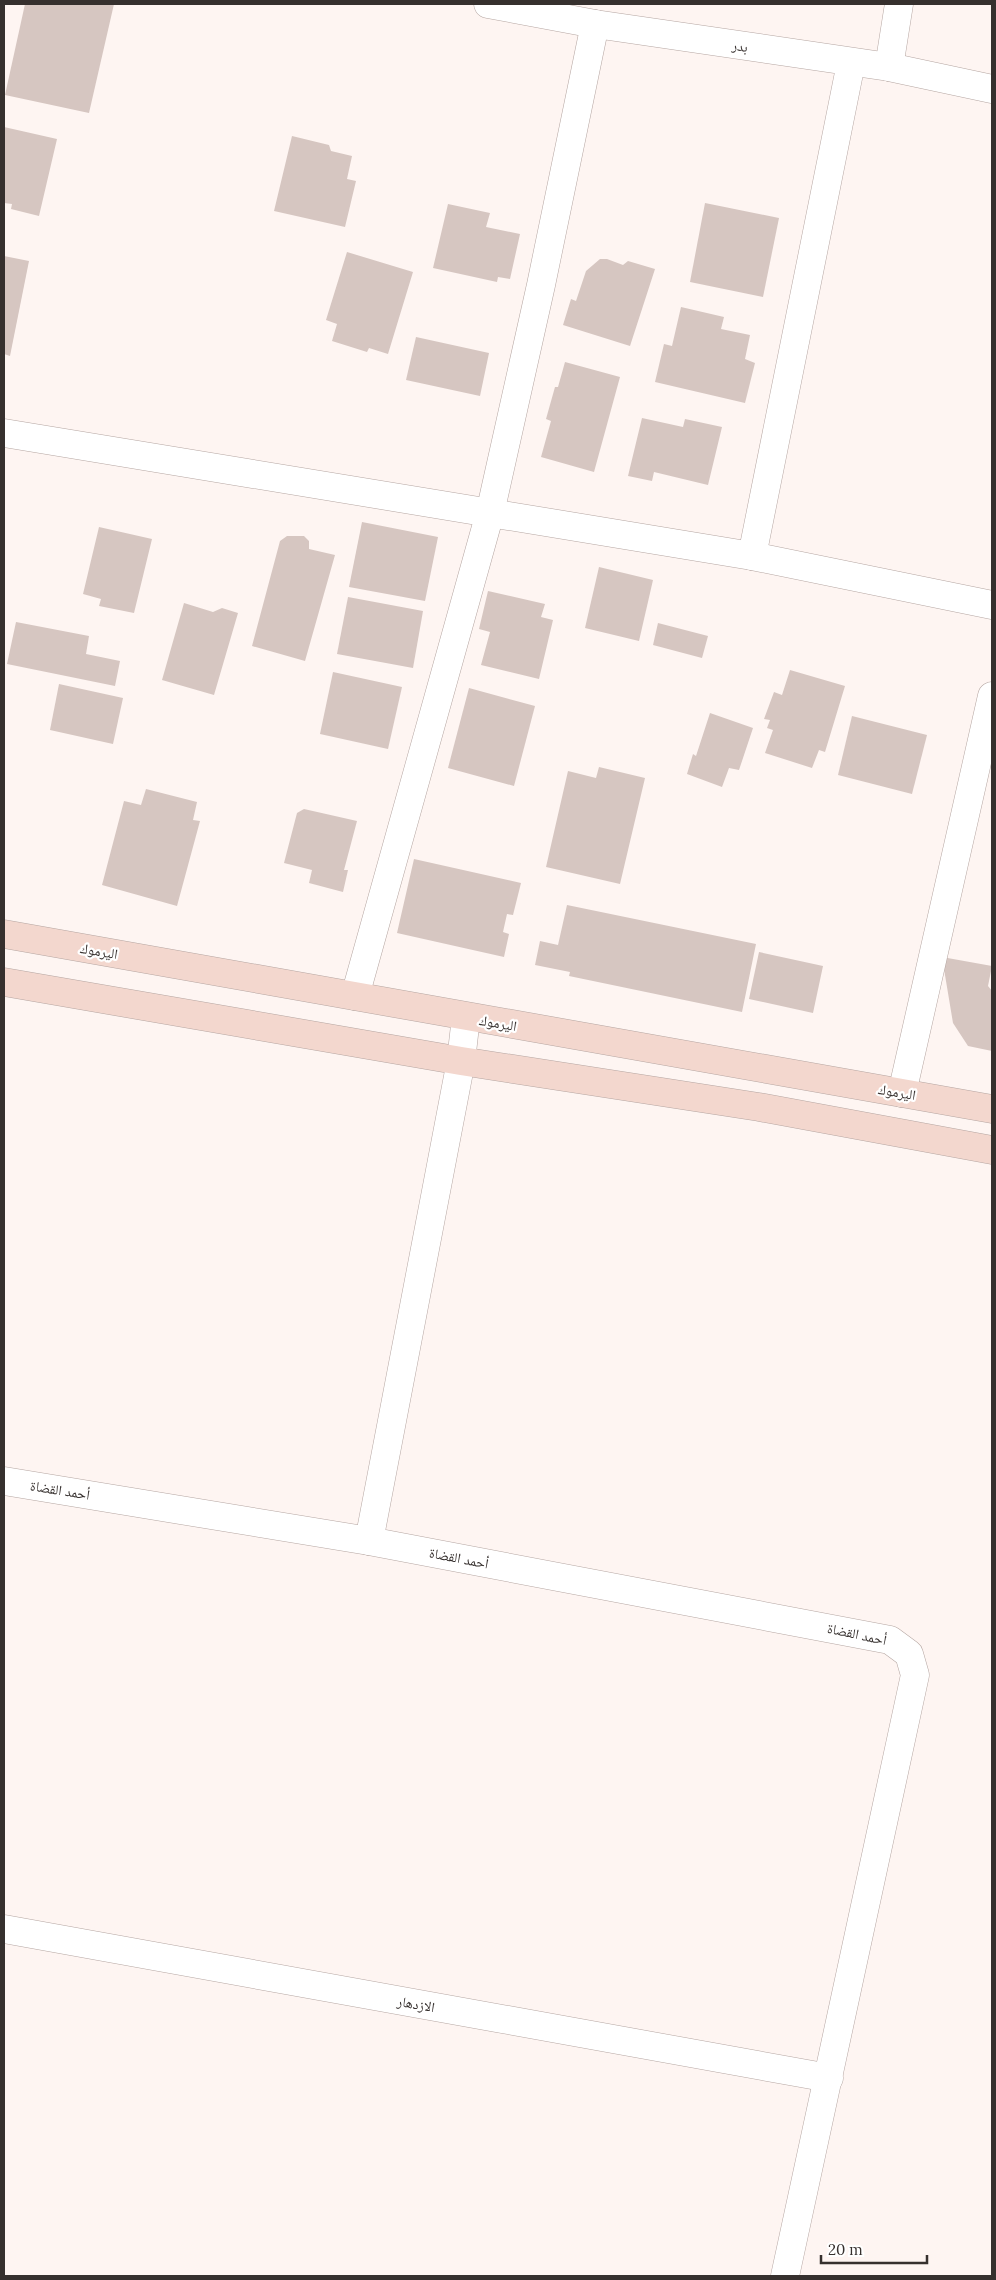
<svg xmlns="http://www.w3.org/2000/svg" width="996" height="2280" viewBox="0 0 996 2280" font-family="Lora,'Noto Naskh Arabic',serif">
	<rect width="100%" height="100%" fill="#fef5f2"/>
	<g fill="#d6c6c1">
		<path d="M25,4h89l-25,109 -84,-18z"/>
		<path d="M4,127l53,12 -18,77 -28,-7 1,-5 -8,-1z"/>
		<path d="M292,136l37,9 2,6 21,5 -5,23 9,2 -11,46 -71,-16z"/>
		<path d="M705,203l74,15 -16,79 -73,-15z"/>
		<path d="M448,204l42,9 -4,14 34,7 -10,45 -12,-2 -1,5 -64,-14z"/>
		<path d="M347,252l66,20 -25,82 -19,-6 -2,4 -35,-11 5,-17 -11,-4z"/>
		<path d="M4,256l25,5 -19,95 -6,-2z"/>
		<path d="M600,259h7l16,6 5,-4 27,8 -25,77 -67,-21 8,-26 5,2 10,-30z"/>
		<path d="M681,307l43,10 -3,12 29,6 -5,24 10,4 -10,40 -90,-21 9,-38 8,2z"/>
		<path d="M416,337l73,16 -9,43 -74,-16z"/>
		<path d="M565,362l55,15 -26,95 -53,-15 10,-36 -5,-2 9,-32h3z"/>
		<path d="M642,418l41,9 2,-8 37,8 -14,58 -54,-13 -2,9 -24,-5z"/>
		<path d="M362,522l76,15 -13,64 -76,-14z"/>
		<path d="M99,527l53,12 -18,74 -35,-7 2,-7 -18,-5z"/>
		<path d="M287,536h17l5,5v8l26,6 -30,106 -53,-15 28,-105z"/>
		<path d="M599,567l54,13 -14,61 -54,-13z"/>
		<path d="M488,591l57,13 -4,13 12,3 -14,59 -58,-14 9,-33 -11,-3z"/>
		<path d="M348,597l75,14 -10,57 -76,-14z"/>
		<path d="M184,603l29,9 9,-4 16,5 -24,82 -52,-15z"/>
		<path d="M16,622l73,14 -3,18 34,7 -5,25 -108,-22z"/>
		<path d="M658,623l50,13 -6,22 -49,-13z"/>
		<path d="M790,670l55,16 -20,66 -6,-2 -7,18 -47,-15 8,-23 -6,-2 3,-8 -6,-1 10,-27 8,3z"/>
		<path d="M333,672l69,15 -14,62 -68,-15z"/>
		<path d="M59,684l64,14 -10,46 -63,-14z"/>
		<path d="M469,688l66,18 -21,80 -66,-18z"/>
		<path d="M710,713l43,15 -14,42 -10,-2 -7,19 -35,-13 6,-20 3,2z"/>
		<path d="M852,716l75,19 -15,59 -74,-19z"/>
		<path d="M599,767l46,11 -25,106 -74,-17 22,-96 28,7z"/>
		<path d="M146,789l51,13 -4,18 7,1 -23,85 -75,-21 22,-84 17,4z"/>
		<path d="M304,809l53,12 -13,49h4l-5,22 -34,-9 3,-13 -28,-7 13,-50z"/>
		<path d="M414,859l107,24 -8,32 -6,-1 -4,18 6,2 -5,23 -107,-24z"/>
		<path d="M567,905l189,39 -14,68 -173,-36 1,-4 -35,-7 5,-24 18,4z"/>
		<path d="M759,952l64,14 -10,47 -64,-14z"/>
		<path d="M942,957l50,9 -4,20 4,5v60l-24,-5 -15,-23z"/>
	</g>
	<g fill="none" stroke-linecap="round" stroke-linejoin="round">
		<g stroke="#b5a6a2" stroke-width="29">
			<g id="street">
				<path d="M488,4l107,20 294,43 103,22"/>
				<path d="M889,67l10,-63"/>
				<path d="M4,433l748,123 240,49"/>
				<path d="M752,556l99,-493"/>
				<path d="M355,996l135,-483 51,-228 54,-261"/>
				<path d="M902,1093l90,-397"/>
				<path d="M4,1481l365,60 521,99 19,14 6,21 -130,601"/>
				<path d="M369,1541l92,-480 5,-44"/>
				<path d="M4,1929l825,149"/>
			</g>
		</g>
		<g stroke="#b5a6a2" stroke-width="29">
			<g id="secondary">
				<path d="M4,934l988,175"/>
				<path d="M4,982l457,79 298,46 233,43"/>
			</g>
		</g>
		<use href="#street" stroke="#fff" stroke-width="28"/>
		<use href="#secondary" stroke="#f3d7ce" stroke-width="28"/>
	</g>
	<g text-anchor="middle" stroke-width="4.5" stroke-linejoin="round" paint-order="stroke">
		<g font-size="14" fill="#36302e" stroke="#fff">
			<text transform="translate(740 46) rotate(9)" y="5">بدر</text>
			<text transform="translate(99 951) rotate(10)" y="5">اليرموك</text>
			<text transform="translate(498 1023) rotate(10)" y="5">اليرموك</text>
			<text transform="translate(897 1092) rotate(10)" y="5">اليرموك</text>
			<text transform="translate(60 1490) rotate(9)" y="5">أحمد القضاة</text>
			<text transform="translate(459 1558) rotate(11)" y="5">أحمد القضاة</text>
			<text transform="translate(857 1634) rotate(12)" y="5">أحمد القضاة</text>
			<text transform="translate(416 2004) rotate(10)" y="5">الازدهار</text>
		</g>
	</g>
	<rect width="996" height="2280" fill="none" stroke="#36302e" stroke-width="10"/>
	<path d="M821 2255v8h106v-8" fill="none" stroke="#36302e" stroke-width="2.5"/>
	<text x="828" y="2255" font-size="15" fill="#36302e" stroke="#ffffff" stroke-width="4" paint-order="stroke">20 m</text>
</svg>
